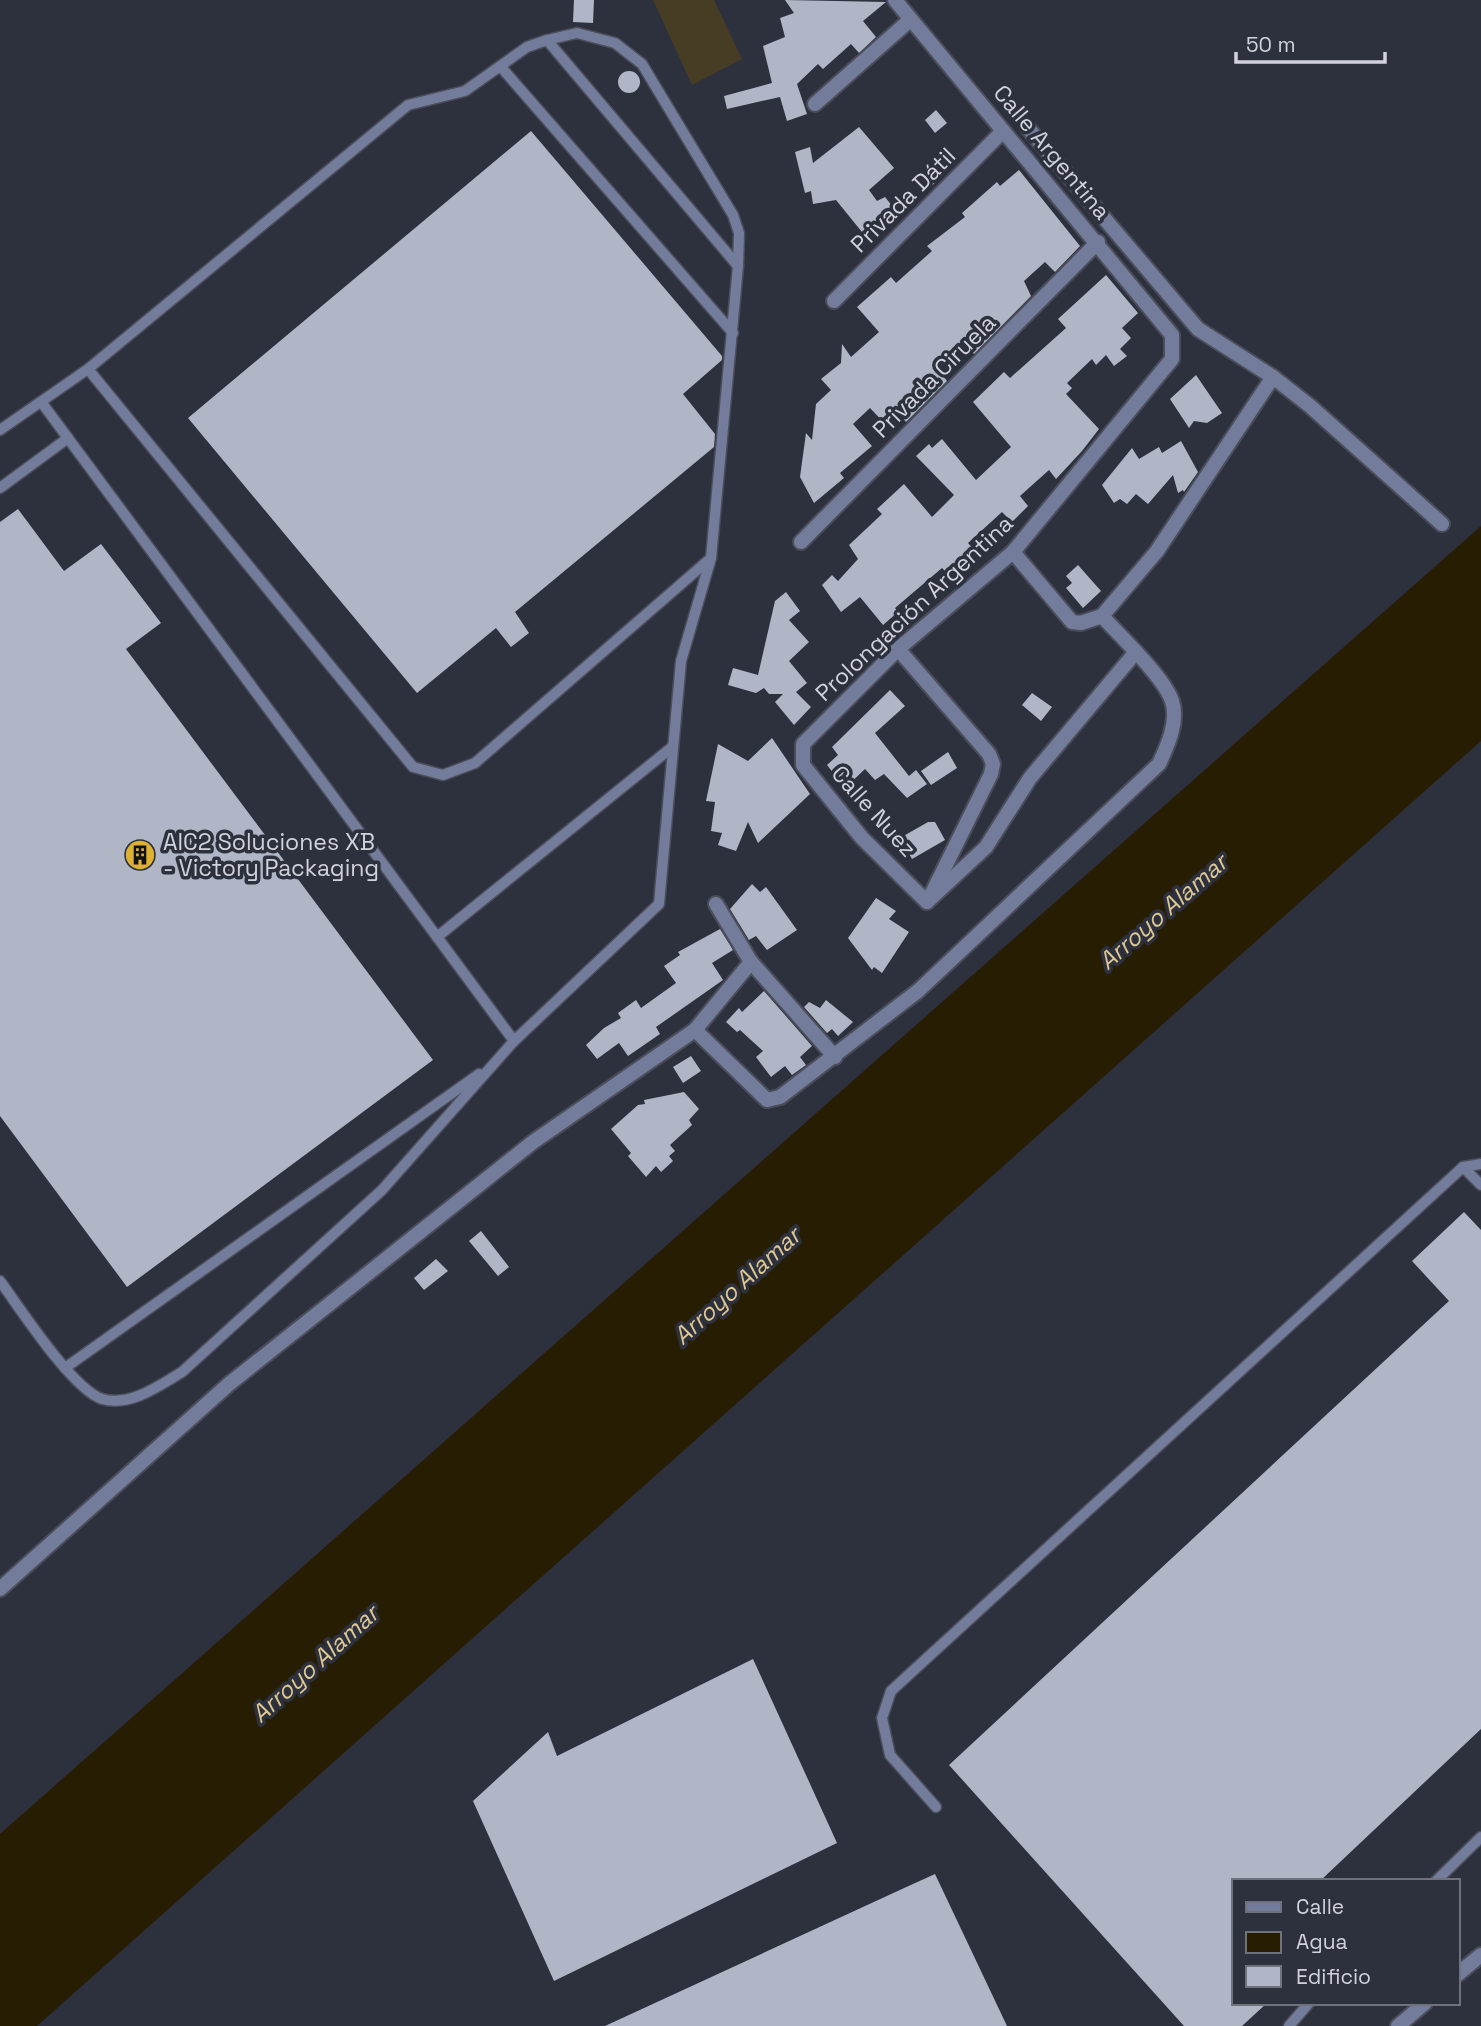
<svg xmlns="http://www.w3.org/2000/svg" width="1481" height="2026" viewBox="0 0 1481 2026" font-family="'Space Grotesk',sans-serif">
	<rect width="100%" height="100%" fill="#2d313e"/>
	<path fill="#473d24" d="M653,0h61l28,59 -50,26z"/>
	<path fill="#271d02" d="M1481,526v215l-1444,1285h-37v-192z"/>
	<g fill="#b1b6c6">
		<path d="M574,0h20l-1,23 -20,-1z"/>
		<path d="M785,0l101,2 -23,19 13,16 -17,16 -8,-9 -28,25 -5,-5 -21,20 10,30 -20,7 -7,-24 -53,12 -3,-13 48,-13 -9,-37 22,-9 -5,-19 14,-5z"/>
		<circle cx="629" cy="82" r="11"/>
		<path d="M936,110l11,13 -12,10 -10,-13z"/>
		<path d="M859,127l35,41 -25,22 8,11 8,-4 12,15 -31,25 -30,-37 -23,4 -2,-13 -6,2 -10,-41 15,-5 3,16z"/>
		<path d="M531,131l191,225v4l-39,34 32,40 -1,13 -199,165 14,21 -18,14 -15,-19 -79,65 -229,-275z"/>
		<path d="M1019,170l61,76 -25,26 -10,-10 -21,19 7,15 -57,58 -8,-9 -29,23 10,13 -41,41 -4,-5 -13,11 -19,-20 -17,16 19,22 -32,27 4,5 -30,25 -14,-26 6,-44 6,7 4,-36 15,-14 -10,-11 20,-16 1,-19 9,13 28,-25 -22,-25 34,-30 5,6 36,-32 -5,-5 38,-29 -3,-4 35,-31 3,4z"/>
		<path d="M926,171l10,11 -12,10 -11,-13z"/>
		<path d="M1106,275l32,38 -16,15 9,10 -11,11 7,7 -13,10 -8,-11 -10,10 -4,-6 -25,24 5,5 -6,6 33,35 -17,22 -26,28 -7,-9 -29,26 8,10 -16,16 -10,-10 -34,31 13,15 -18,17 -7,-9 -9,7 -5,-5 -47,40 3,4 -15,13 -23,-28 -19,15 -19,-27 10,-10 6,6 20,-22 -9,-14 33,-31 -5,-5 27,-25 28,33 22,-22 -38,-39 13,-12 3,4 10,-9 34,41 35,-33 -38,-45 31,-30 6,6 56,-50 -8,-9z"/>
		<path d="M1196,375l26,38 -15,10 -13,-2 -5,7 -19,-29z"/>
		<path d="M1181,441l17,31 -14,20 -1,-2 -5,3 -5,-18 -25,29 -12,-10 -9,10 -7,-5 -6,4 -12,-18 30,-37 7,11 20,-12 3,6z"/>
		<path d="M18,509l46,62 37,-27 60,79 -35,26 307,411 -306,227 -127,-171v-594z"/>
		<path d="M1078,565l23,26 -18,17 -17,-20 6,-5 -6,-7z"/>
		<path d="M786,592l14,19 -11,9 20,22 -20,19 18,22 -11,9 15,15 -17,18 -19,-23 8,-8h-14l-5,-6 -8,5 -28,-8 5,-17 25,7 17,-74z"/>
		<path d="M890,690l15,16 -30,27 34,43 7,-6 11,14 -20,14 -23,-24 -9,6 -10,-11 -20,19 -18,-23 11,-10 -6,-8z"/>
		<path d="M1032,693l20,14 -11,14 -19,-16z"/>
		<path d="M772,738l38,56 -52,49 -10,-21 -12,29 -18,-6 4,-12 -11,-2 4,-29 -9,-1 12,-57 30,17z"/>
		<path d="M948,752l9,16 -26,17 -10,-14z"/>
		<path d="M928,822h7l10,18 -33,19 -12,-21z"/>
		<path d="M752,884l8,8 6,-5 31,43 -30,20 -11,-14 -7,4 -19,-31z"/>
		<path d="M876,898l20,13 -7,8 20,13 -27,41 -8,-6 -2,3 -24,-32z"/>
		<path d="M720,929l13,21 -21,13 11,17 -67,47 4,7 -32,22 -9,-13 -22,16 -11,-14 18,-17 17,-10 -3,-5 18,-13 5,8 35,-25 -12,-17 16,-11 -2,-3z"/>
		<path d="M764,991l48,55 -12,11 6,8 -14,10 -7,-9 -14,11 -15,-20 7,-6 -23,-21 -3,2 -11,-10 13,-14 3,4z"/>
		<path d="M826,1000l27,22 -15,14 -6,-7 -5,4 -23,-26 5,-5 11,6z"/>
		<path d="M691,1056l10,15 -18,12 -10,-16z"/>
		<path d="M684,1092l15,17 -10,11 3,5 -22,20 5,6 -6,5 4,5 -12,11 -5,-6 -10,11 -18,-21 3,-3 -20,-24 27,-24 7,-1 -1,-4z"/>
		<path d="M1464,1212l17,18v499l-161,152h-86v122h33l-25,23h-58l-235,-261 500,-464 -37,-40z"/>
		<path d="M481,1231l28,36 -11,9 -29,-35z"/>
		<path d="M436,1259l12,12 -24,19 -10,-12z"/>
		<path d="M753,1659l84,184 -283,138 -81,-180 75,-69 9,24z"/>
		<path d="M935,1874l72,152h-402l297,-137z"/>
	</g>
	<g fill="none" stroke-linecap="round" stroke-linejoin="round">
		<g stroke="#4b4e5a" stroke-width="13">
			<g id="lane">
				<path d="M547,40l191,226"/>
				<path d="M501,67l232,266"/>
				<path d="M88,369l325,398 30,8 32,-12 236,-205"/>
				<path d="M0,430l88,-61 320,-264 57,-14 62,-44 20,-7 30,-7 38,10 27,21 91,151 6,18 -1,33 -27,292 -30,103 -22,243 -145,137"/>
				<path d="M0,488l68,-50"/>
				<path d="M437,937l234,-189"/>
				<path d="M1463,1167l18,18"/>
				<path d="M0,1281c20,27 72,108 102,118 28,8 57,-13 80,-27l200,-182 132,-149 -472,-638"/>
				<path d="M65,1368l414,-294"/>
				<path d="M936,1807l-46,-52 -8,-37 9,-27 572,-524 18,-3"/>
				<path d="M1436,1881l45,-44"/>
				<path d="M1289,2026l20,-23"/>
			</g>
		</g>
		<g stroke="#4b4e5a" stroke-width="18">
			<g id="street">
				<path d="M895,0l277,335v24l-159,193 -115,97 -95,95v21l59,73 65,64"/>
				<path d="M815,104l95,-84"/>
				<path d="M1027,127l171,202 75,48 37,29 132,118"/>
				<path d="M834,301l169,-170"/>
				<path d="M801,542l297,-300"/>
				<path d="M1013,552l59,70 9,1 21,-7 55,-65 116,-174"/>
				<path d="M898,649l91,105 4,10 -2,10 -59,119"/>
				<path d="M927,902l59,-55 44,-69 105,-125"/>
				<path d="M716,904l35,58 84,95"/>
				<path d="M695,1030l72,70 13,-3 138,-106 241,-227c8,-17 20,-43 13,-63 -8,-24 -52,-65 -70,-85"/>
				<path d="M0,1589l229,-205 304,-242 162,-112 56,-68"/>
				<path d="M1458,1974l23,-19"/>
				<path d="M1398,2026l27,-23"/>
			</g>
		</g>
		<use href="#lane" stroke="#737c9a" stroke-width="10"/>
		<use href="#street" stroke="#737c9a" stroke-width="14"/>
	</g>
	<defs>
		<g id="building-disc" transform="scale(1.575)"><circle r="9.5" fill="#deb133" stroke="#2d313e"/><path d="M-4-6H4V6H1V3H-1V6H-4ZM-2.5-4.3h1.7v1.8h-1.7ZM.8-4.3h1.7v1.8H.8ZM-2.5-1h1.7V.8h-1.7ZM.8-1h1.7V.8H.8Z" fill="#111"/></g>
	</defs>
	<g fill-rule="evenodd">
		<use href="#building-disc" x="140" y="855"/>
	</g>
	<g text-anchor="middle" stroke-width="7" stroke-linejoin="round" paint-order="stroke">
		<g font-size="23" fill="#d1d3dc" stroke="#2d313e">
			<text transform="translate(1052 152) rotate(50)" y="8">Calle Argentina</text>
			<text transform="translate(903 200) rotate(-45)" y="8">Privada Dátil</text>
			<text transform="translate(934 376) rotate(-45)" y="8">Privada Ciruela</text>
			<text transform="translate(914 608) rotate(-43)" y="8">Prolongación Argentina</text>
			<text transform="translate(874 811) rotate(48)" y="8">Calle Nuez</text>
		</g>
		<g font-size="23" fill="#d1d3dc" stroke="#2d313e" text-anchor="start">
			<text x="163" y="850">AIC2 Soluciones XB<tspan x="163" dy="26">- Victory Packaging</tspan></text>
		</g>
		<g font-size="24" font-style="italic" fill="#dfc891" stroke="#2d313e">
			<text transform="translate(1163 912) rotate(-41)" y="8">Arroyo Alamar</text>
			<text transform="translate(737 1286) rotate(-42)" y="8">Arroyo Alamar</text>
			<text transform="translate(315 1664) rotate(-42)" y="8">Arroyo Alamar</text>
		</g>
	</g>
	<rect x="1232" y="1879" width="228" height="126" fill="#2d313e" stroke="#6f727d" stroke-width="2"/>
	<rect x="1246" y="1902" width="35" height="10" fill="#737c9a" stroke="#6f727d" stroke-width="2"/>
	<text x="1296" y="1914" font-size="21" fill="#d1d3dc">Calle</text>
	<rect x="1246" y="1932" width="35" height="21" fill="#271d02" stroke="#6f727d" stroke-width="2"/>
	<text x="1296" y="1949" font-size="21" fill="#d1d3dc">Agua</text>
	<rect x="1246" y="1966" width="35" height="21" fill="#b1b6c6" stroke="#6f727d" stroke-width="2"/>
	<text x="1296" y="1984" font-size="21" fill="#d1d3dc">Edificio</text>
	<path d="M1236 52v10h149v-10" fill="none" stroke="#d1d3dc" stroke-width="3.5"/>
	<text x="1246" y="52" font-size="21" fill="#d1d3dc" stroke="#2d313e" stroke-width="5" paint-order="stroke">50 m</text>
</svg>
